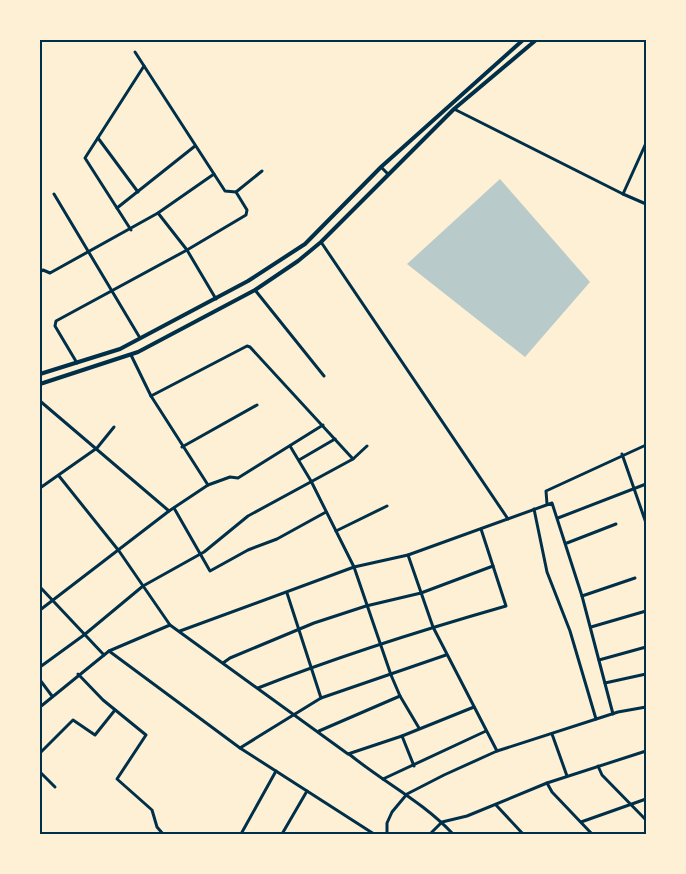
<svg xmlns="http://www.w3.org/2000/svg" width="686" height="874" viewBox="0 0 686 874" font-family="'Varela Round',sans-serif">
	<rect width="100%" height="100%" fill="#fdf0d5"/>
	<path fill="#b9caca" d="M500,179l90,103 -65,75 -118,-93z"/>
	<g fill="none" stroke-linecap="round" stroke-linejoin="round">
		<g stroke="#003049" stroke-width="3">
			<path d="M135,52l79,122"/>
			<path d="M454,109l169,85 23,-51"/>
			<path d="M98,138l40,54"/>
			<path d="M381,167l7,7"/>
			<path d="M54,194l86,144"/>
			<path d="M623,194l23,10"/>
			<path d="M117,208l78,-62"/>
			<path d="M158,213l56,-39 11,17 11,1"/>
			<path d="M131,230l-46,-72 59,-92"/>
			<path d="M321,242l187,277"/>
			<path d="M40,272l3,-2 7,3 108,-60 29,37 29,49"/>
			<path d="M255,290l69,86"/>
			<path d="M131,355l20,41 57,89"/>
			<path d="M77,363l-22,-37 1,-5 131,-71 59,-35 1,-5 -11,-18 26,-21"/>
			<path d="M151,396l96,-50 3,1 103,112"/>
			<path d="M40,401l129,110"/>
			<path d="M290,446l21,35 43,86 37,108 9,21 19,32"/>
			<path d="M182,447l75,-42"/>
			<path d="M622,454l24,69"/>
			<path d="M299,460l36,-21"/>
			<path d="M59,476l60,75 51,74 178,129 54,-18 72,-29"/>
			<path d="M40,488l57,-40 17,-21"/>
			<path d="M547,504l-1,-13 100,-46"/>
			<path d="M174,508l36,63 38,-21 29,-11 49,-27"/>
			<path d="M534,509l13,63 23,59 26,88"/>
			<path d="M558,518l88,-34"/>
			<path d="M336,531l51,-25"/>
			<path d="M567,543l49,-19"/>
			<path d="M408,555l25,72 64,124"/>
			<path d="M40,587l64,68"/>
			<path d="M287,593l34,105"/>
			<path d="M582,596l53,-18"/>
			<path d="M40,610l129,-99 39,-26 22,-8 8,1 85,-53"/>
			<path d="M591,627l55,-16"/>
			<path d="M180,631l174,-64 54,-12 144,-52 30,93 31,118"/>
			<path d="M109,651l131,97 134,86"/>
			<path d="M599,660l47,-13"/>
			<path d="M223,663l7,-5 84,-35 52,-17 55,-13 72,-27"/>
			<path d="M40,667l44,-32 59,-49 61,-34 44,-36 105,-57 14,-13"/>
			<path d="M78,674l25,26 43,35 -29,44 35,31 5,17 6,7"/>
			<path d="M40,680l12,16"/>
			<path d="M605,683l41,-9"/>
			<path d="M258,688c81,-32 164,-58 248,-82l-25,-77"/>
			<path d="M40,707l69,-56 61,-26"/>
			<path d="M319,731l81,-35"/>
			<path d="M552,734l15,42"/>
			<path d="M402,736l12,30"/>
			<path d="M240,748l81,-50 125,-43"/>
			<path d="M40,753l33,-33 22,15 20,-25"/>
			<path d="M349,754c34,28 73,47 104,80"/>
			<path d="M598,766l4,9 44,45"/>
			<path d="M40,772l15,15"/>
			<path d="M383,779l103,-48"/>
			<path d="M547,783l99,-32"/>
			<path d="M496,805l27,29"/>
			<path d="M581,822l65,-23"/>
			<path d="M241,834l35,-63"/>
			<path d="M282,834l25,-43"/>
			<path d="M387,834v-11l5,-11 15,-18 37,-19 53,-24 121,-39 28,-5"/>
			<path d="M430,834l12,-12 25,-6 80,-33 5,9 40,42"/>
		</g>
		<g stroke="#003049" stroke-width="4">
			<path d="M40,374l80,-25 128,-68 57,-37 76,-77 142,-127"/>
			<path d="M40,384l98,-32 117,-62 43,-29 23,-19 133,-133 82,-69"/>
		</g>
	</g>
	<rect width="686" height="874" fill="none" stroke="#fdf0d5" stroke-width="82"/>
	<rect x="41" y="41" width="604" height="792" fill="none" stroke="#003049" stroke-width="2"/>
</svg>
